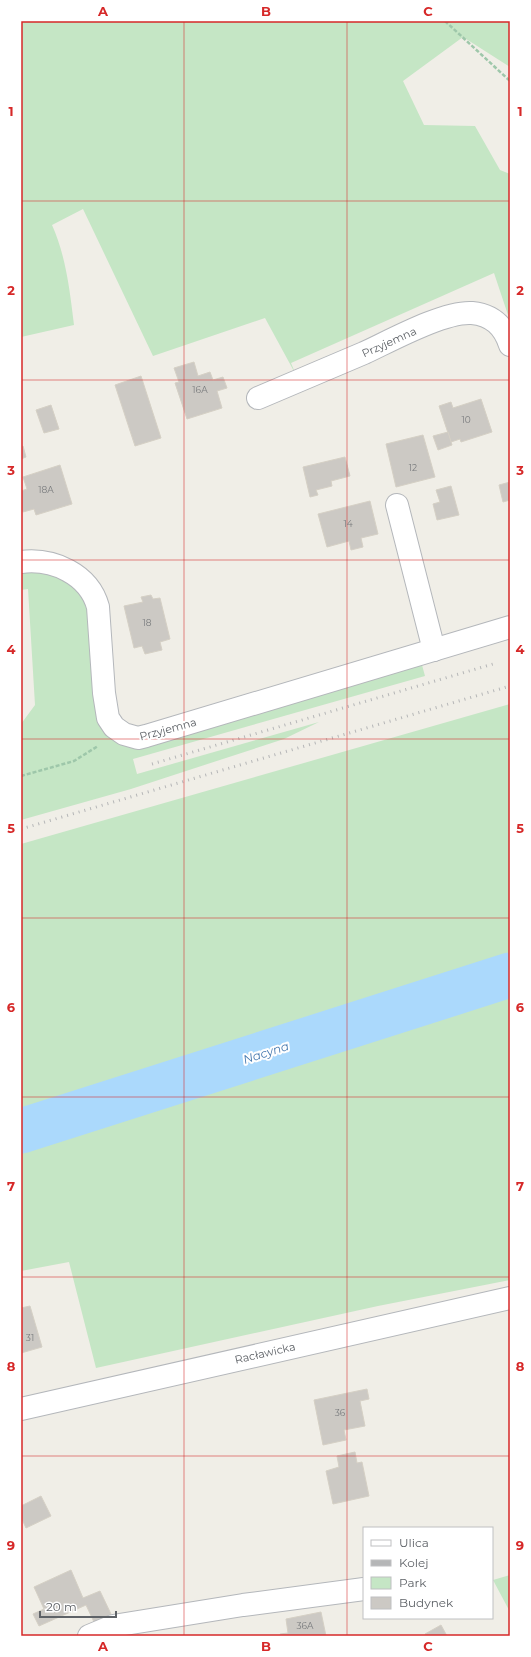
<svg xmlns="http://www.w3.org/2000/svg" width="531" height="1657" viewBox="0 0 531 1657" font-family="Montserrat,sans-serif">
	<rect width="100%" height="100%" fill="#f0eee7"/>
	<g fill="#c5e6c5">
		<path d="M21,21h489v46l-47,-30 -60,44 21,44 51,1 25,44 10,4v147l-16,-48 -203,90 5,12 -31,-57 -112,38 -70,-147 -31,16c14,31 18,67 22,100l-53,12z"/>
		<path d="M43,570l30,15 16,18 30,137 303,-75 3,11 -292,83 4,15 182,-52 -35,17 -153,50 -110,31v-96l14,-19 -7,-116 -7,1v-19z"/>
		<path d="M510,704v264l-489,156v-280z"/>
		<path d="M510,983v297l-132,26 -282,62 -27,-106 -48,9v-132z"/>
		<path d="M510,1575v37l-17,-32z"/>
	</g>
	<g fill="none" stroke-linecap="round" stroke-linejoin="round">
		<path stroke="#abd9fc" stroke-width="45" d="M21,1131l489,-156"/>
	</g>
	<g fill="#ccc9c4" stroke="#d5d0c5">
		<path d="M194,362l4,14 12,-4 3,8 10,-3 4,11 -10,3 5,17 -35,11 -12,-36 4,-1 -5,-14z"/>
		<path d="M141,376l20,62 -26,8 -20,-61z"/>
		<path d="M481,399l11,33 -31,10 -1,-3 -9,3 -12,-36 12,-4 2,6z"/>
		<path d="M51,405l8,24 -15,4 -8,-23z"/>
		<path d="M448,432l4,13 -14,5 -5,-14z"/>
		<path d="M423,435l12,42 -39,10 -10,-43z"/>
		<path d="M23,446l3,11 -5,2v-12z"/>
		<path d="M345,457l5,19 -19,5 1,5 -16,4 2,5 -8,2 -7,-30z"/>
		<path d="M60,465l12,39 -36,11 -2,-6 -11,3 -2,-5v-16l6,-2 -4,-12z"/>
		<path d="M510,482v18l-7,2 -4,-17z"/>
		<path d="M451,486l8,29 -22,5 -4,-16 7,-2 -4,-12z"/>
		<path d="M370,501l8,33 -17,4 2,9 -12,3 -2,-9 -22,6 -9,-33z"/>
		<path d="M151,595l2,4 7,-1 10,41 -10,3 2,8 -17,4 -3,-8 -8,2 -10,-42 19,-4 -2,-5z"/>
		<path d="M30,1306l12,41 -21,6v-45z"/>
		<path d="M367,1389l2,10 -9,2 5,25 -21,4 2,10 -23,5 -9,-45z"/>
		<path d="M355,1452l2,11 5,-1 7,34 -36,8 -7,-33 13,-4 -2,-11z"/>
		<path d="M41,1496l10,20 -25,12 -5,-11v-11z"/>
		<path d="M71,1570l12,28 17,-7 11,23 -17,8 -8,-17 -47,21 -6,-12 11,-5 -10,-22z"/>
		<path d="M321,1612l5,24h-45l-1,-2 8,-1 -2,-14z"/>
		<path d="M441,1625l6,11h-21l-1,-2z"/>
	</g>
	<g fill="none" stroke-linecap="round" stroke-linejoin="round">
		<g stroke="#b4b7bb" stroke-width="24">
			<g id="minor">
				<path d="M258,398c35,-15 71,-30 106,-45 26,-12 80,-42 108,-40 20,2 32,13 38,32"/>
				<path d="M397,505l37,145"/>
				<path d="M21,562c32,-4 68,12 77,45l6,86 4,25 6,9 10,7 14,4 8,-2 364,-109"/>
				<path d="M21,1409l489,-111"/>
				<path d="M89,1636l24,-10 130,-21 121,-16"/>
			</g>
		</g>
		<g stroke="#9ec7aa" stroke-width="2.5" stroke-dasharray="4 2" stroke-linecap="butt">
			<path d="M445,21l65,60"/>
			<path d="M21,776l53,-15 24,-15"/>
		</g>
		<use href="#minor" stroke="#fff" stroke-width="22"/>
		<g stroke="#b5b6b7" stroke-width="3" stroke-dasharray="1 5" stroke-linecap="butt">
			<path d="M152,764l341,-100"/>
			<path d="M21,829l489,-143"/>
		</g>
	</g>
	<path fill="none" stroke="#d62828" stroke-width="1" stroke-opacity="0.55" d="M184,21v1615M347,21v1615M21,201h489M21,380h489M21,560h489M21,739h489M21,918h489M21,1097h489M21,1277h489M21,1456h489"/>
	<g text-anchor="middle" stroke-width="4" stroke-linejoin="round" paint-order="stroke">
		<g font-size="9" fill="#7a7c7e">
			<text x="200" y="393">16A</text>
			<text x="466" y="423">10</text>
			<text x="413" y="471">12</text>
			<text x="46" y="493">18A</text>
			<text x="348" y="527">14</text>
			<text x="147" y="626">18</text>
			<text x="30" y="1341">31</text>
			<text x="340" y="1416">36</text>
			<text x="305" y="1629">36A</text>
		</g>
		<g font-size="11" fill="#5e6267" stroke="#fff">
			<text transform="translate(389 342) rotate(-24)" y="4">Przyjemna</text>
			<text transform="translate(168 729) rotate(-15)" y="4">Przyjemna</text>
			<text transform="translate(265 1353) rotate(-13)" y="4">Racławicka</text>
		</g>
		<g font-size="12" font-style="italic" fill="#4679af" stroke="#fff">
			<text transform="translate(266 1053) rotate(-18)" y="4">Nacyna</text>
		</g>
	</g>
	<rect width="531" height="1657" fill="none" stroke="#ffffff" stroke-width="44"/>
	<rect x="363" y="1527" width="130" height="92" fill="#ffffff" stroke="#bfc0c2"/>
	<rect x="371" y="1540" width="20" height="6" fill="#ffffff" stroke="#bfc0c2"/>
	<text x="399" y="1547" font-size="12" fill="#5e6267">Ulica</text>
	<rect x="371" y="1560" width="20" height="6" fill="#b5b6b7" stroke="#bfc0c2"/>
	<text x="399" y="1567" font-size="12" fill="#5e6267">Kolej</text>
	<rect x="371" y="1577" width="20" height="12" fill="#c5e6c5" stroke="#bfc0c2"/>
	<text x="399" y="1587" font-size="12" fill="#5e6267">Park</text>
	<rect x="371" y="1597" width="20" height="12" fill="#ccc9c4" stroke="#bfc0c2"/>
	<text x="399" y="1607" font-size="12" fill="#5e6267">Budynek</text>
	<path d="M40 1611v6h76v-6" fill="none" stroke="#5e6267" stroke-width="2"/>
	<text x="46" y="1611" font-size="12" fill="#5e6267" stroke="#ffffff" stroke-width="3" paint-order="stroke">20 m</text>
	<rect x="22" y="22" width="487" height="1613" fill="none" stroke="#d62828" stroke-width="1.5"/>
	<g font-size="13" text-anchor="middle" font-weight="bold" fill="#d62828">
		<text x="103" y="16">A</text>
		<text x="266" y="16">B</text>
		<text x="428" y="16">C</text>
		<text x="11" y="116">1</text>
		<text x="520" y="116">1</text>
		<text x="11" y="295">2</text>
		<text x="520" y="295">2</text>
		<text x="11" y="475">3</text>
		<text x="520" y="475">3</text>
		<text x="11" y="654">4</text>
		<text x="520" y="654">4</text>
		<text x="11" y="833">5</text>
		<text x="520" y="833">5</text>
		<text x="11" y="1012">6</text>
		<text x="520" y="1012">6</text>
		<text x="11" y="1191">7</text>
		<text x="520" y="1191">7</text>
		<text x="11" y="1371">8</text>
		<text x="520" y="1371">8</text>
		<text x="11" y="1550">9</text>
		<text x="520" y="1550">9</text>
		<text x="103" y="1651">A</text>
		<text x="266" y="1651">B</text>
		<text x="428" y="1651">C</text>
	</g>
</svg>
